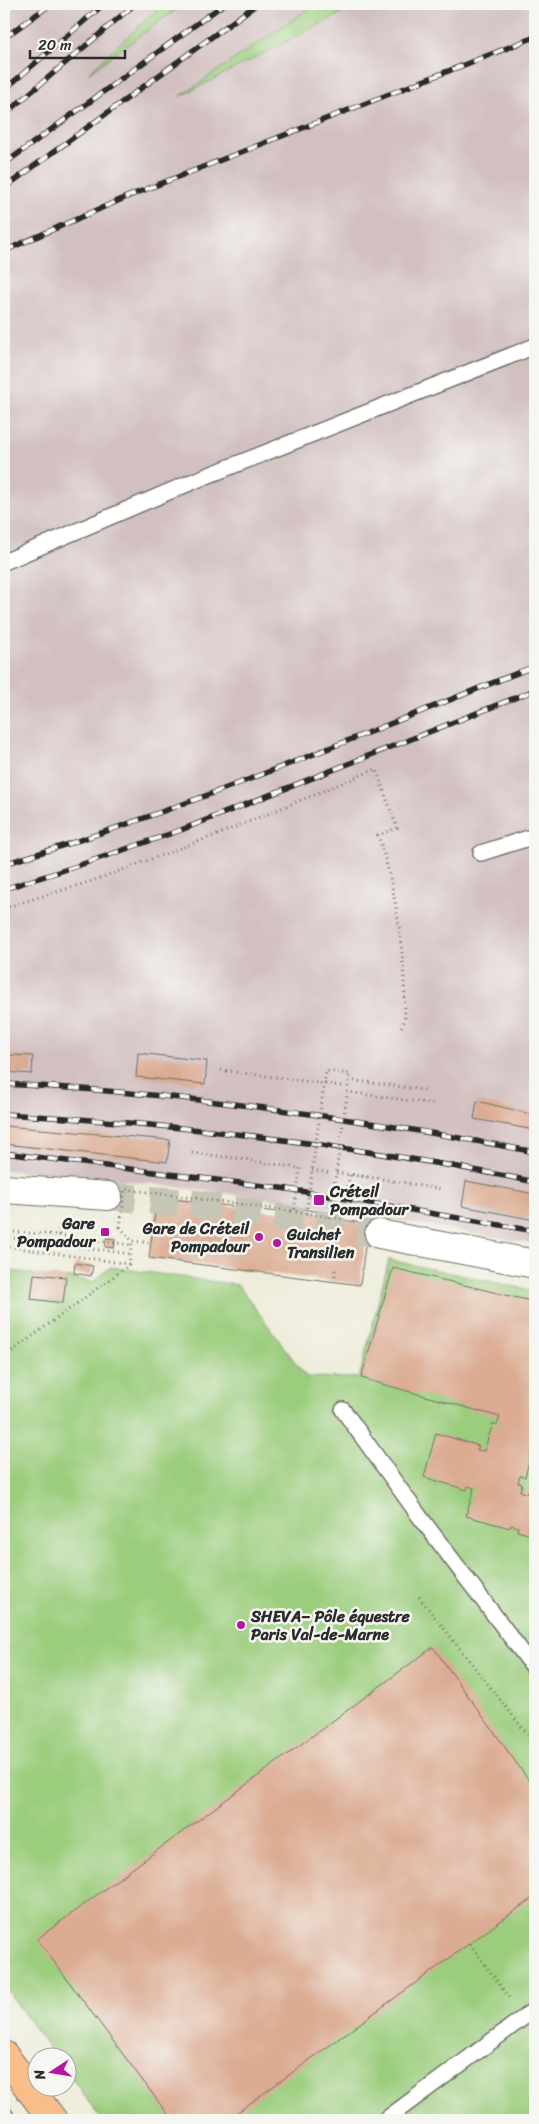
<svg xmlns="http://www.w3.org/2000/svg" width="539" height="2124" viewBox="0 0 539 2124" font-family="Sriracha,sans-serif">
	<rect width="100%" height="100%" fill="#f6f6f2"/>
	<filter id="ink" filterUnits="userSpaceOnUse"><feTurbulence type="fractalNoise" baseFrequency=".02" numOctaves="2"/><feDisplacementMap in="SourceGraphic" scale="10" xChannelSelector="R" yChannelSelector="G"/><feConvolveMatrix kernelMatrix="1 2 1 2 8 2 1 2 1" color-interpolation-filters="sRGB"/></filter>
	<filter id="wash" filterUnits="userSpaceOnUse"><feTurbulence type="fractalNoise" baseFrequency=".0096" numOctaves="4" result="noise"/><feDisplacementMap in="SourceGraphic" scale="20" xChannelSelector="R" yChannelSelector="G"/><feGaussianBlur stdDeviation="1.12" result="paint"/><feColorMatrix in="noise" values="0 0 0 0 0 0 0 0 0 0 0 0 0 0 0 0 0 1.4 0 .05"/><feComposite in="paint" operator="in"/></filter>
	<g filter="url(#wash)">
		<rect width="100%" height="100%" fill="#eeecd9"/>
		<path fill="#d2bfc0" d="M19,4h516v1240l-250,-43 -172,-22 -109,-9v-1156z"/>
		<g fill="#9bcd7d" stroke="#637c54">
			<path d="M163,4h21l-97,70z"/>
			<path d="M315,4h44l-180,93z"/>
			<path d="M389,1260l146,31v829h-433l-34,-47v-17h-13l-51,-70v-716l30,4 -3,25 31,4 4,-26 27,5 17,-15 128,18 68,92 53,1z"/>
		</g>
		<g id="blocks">
			<g fill="#dbab92">
				<path d="M138,1053l69,8 -2,23 -69,-7z"/>
				<path d="M6,1055l27,1 -1,18 -27,-2z"/>
				<path d="M477,1101l58,14v15l-61,-11z"/>
				<path d="M4,1126l166,14 -3,22 -163,-18z"/>
				<path d="M466,1181l69,13v26l-73,-14z"/>
				<path d="M157,1197l136,17 1,-6 49,7 -1,5 26,4 -8,61 -211,-27z"/>
				<path d="M106,1238l9,1 -1,9 -9,-1z"/>
				<path d="M75,1263l18,3 -2,10 -17,-3z"/>
				<path d="M393,1268l142,34v125l-2,6 2,1v4l-10,39 -5,-1 -2,7 4,1 -2,7 8,3 2,-7 5,1v48l-18,-5 1,-4 -7,-2 -1,3 -44,-12 8,-28 -6,-2 -1,4 -43,-13 12,-44 43,13 -2,4 7,1 9,-28 4,2 3,-8 -139,-39z"/>
				<path d="M34,1274l32,3 -3,26 -32,-4z"/>
				<path d="M433,1647l102,142v107l-308,224h-55l-135,-181z"/>
			</g>
		</g>
	</g>
	<g filter="url(#ink)">
		<use href="#blocks" fill-opacity="0" stroke="#6f6f68" stroke-width="1"/>
		<g fill="none" stroke-linecap="round" stroke-linejoin="round">
			<path stroke="#c7c5b6" stroke-width="28" stroke-dasharray="28 14" stroke-linecap="butt" d="M108,1196l90,8 181,30"/>
			<g stroke="#6f6f68" stroke-width="18">
				<g id="lane">
					<path d="M4,562l190,-81 341,-135"/>
					<path d="M481,853l54,-17"/>
					<path d="M343,1410l77,107 115,152"/>
					<path d="M4,2114l4,6"/>
					<path d="M385,2120l150,-111"/>
				</g>
			</g>
			<g stroke="#6f6f68" stroke-width="30">
				<g id="street">
					<path d="M4,1189l104,7"/>
					<path d="M379,1234l156,30"/>
				</g>
			</g>
			<g stroke="#6f6f68" stroke-width="30">
				<path id="primary" d="M4,2055l49,65"/>
			</g>
			<g stroke="#6f6f68" stroke-width="3" stroke-dasharray="1 4" stroke-linecap="butt">
				<path d="M4,908l85,-26 130,-48 157,-65 21,59 -19,7c20,62 26,114 27,179v6l-4,8"/>
				<path d="M221,1070l120,16"/>
				<path d="M349,1080l76,10"/>
				<path d="M347,1092l87,12"/>
				<path d="M192,1153l59,7"/>
				<path d="M251,1161l49,7 -6,44"/>
				<path d="M312,1170l19,3"/>
				<path d="M394,1181l46,8"/>
				<path d="M291,1211l51,8 8,-45 44,7"/>
				<path d="M120,1227l12,14"/>
				<path d="M4,1233l9,-1 46,3 1,-13"/>
				<path d="M59,1235l72,10"/>
				<path d="M4,1237l126,17"/>
				<path d="M4,1246l125,18"/>
				<path d="M335,1276v-6"/>
				<path d="M4,1357l121,-89 4,-4 3,-23 19,2"/>
				<path d="M419,1597l116,147"/>
				<path d="M470,1944l40,55"/>
			</g>
			<use href="#lane" stroke="#fff" stroke-width="15"/>
			<use href="#street" stroke="#fff" stroke-width="28"/>
			<use href="#primary" stroke="#f8bd89" stroke-width="28"/>
			<g stroke="#2b2b2b" stroke-width="5.5">
				<g id="rail">
					<path d="M4,38l47,-34"/>
					<path d="M4,90l100,-86"/>
					<path d="M4,115l131,-111"/>
					<path d="M4,164l220,-160"/>
					<path d="M4,188l253,-184"/>
					<path d="M4,251l125,-55 406,-159"/>
					<path d="M4,864c181,-54 356,-129 531,-198"/>
					<path d="M4,889l70,-22 107,-37 354,-140"/>
					<path d="M4,1084c178,9 356,34 531,68"/>
					<path d="M4,1114c178,10 357,32 531,68"/>
					<path d="M4,1153l284,36 247,42"/>
				</g>
			</g>
			<use href="#rail" stroke="#f6f6f2" stroke-width="4" stroke-dasharray="11" stroke-linecap="butt"/>
			<g stroke="#6f6f68" stroke-width="3" stroke-dasharray="1 4" stroke-linecap="butt">
				<path d="M306,1213l20,-142 24,3 -14,99"/>
				<path d="M330,1217l6,-44 31,4"/>
				<path d="M120,1227l5,-38 166,22"/>
			</g>
		</g>
	</g>
	<g fill="#b5179e" stroke="#f6f6f2" stroke-width="2">
		<rect x="313" y="1194" width="12" height="12" rx="2.5"/>
		<rect x="100" y="1227" width="10" height="10" rx="2.5"/>
		<circle cx="259" cy="1237" r="5"/>
		<circle cx="277" cy="1243" r="5"/>
		<circle cx="241" cy="1625" r="5"/>
	</g>
	<g text-anchor="middle" stroke-width="5" stroke-linejoin="round" paint-order="stroke">
		<g font-size="16" font-weight="bold" fill="#2b2b2b" stroke="#f6f6f2" text-anchor="start">
			<text x="330" y="1197">Créteil<tspan x="330" dy="18">Pompadour</tspan></text>
			<text x="95" y="1229" text-anchor="end">Gare<tspan x="95" dy="18">Pompadour</tspan></text>
			<text x="249" y="1234" text-anchor="end">Gare de Créteil<tspan x="249" dy="18">Pompadour</tspan></text>
			<text x="287" y="1240">Guichet<tspan x="287" dy="18">Transilien</tspan></text>
			<text x="251" y="1622">SHEVA– Pôle équestre<tspan x="251" dy="18">Paris Val-de-Marne</tspan></text>
		</g>
	</g>
	<rect width="539" height="2124" fill="none" stroke="#f6f6f2" stroke-width="20"/>
	<g transform="translate(52 2072) rotate(258)"><circle r="24" fill="#f6f6f2" stroke="#a5a5a2"/>
	<path d="M0-4L9 19L0 12L-9 19Z" fill="#b5179e"/>
	<text y="-8" font-size="14" font-weight="bold" text-anchor="middle" fill="#2b2b2b">N</text>
	</g>
	<path d="M30 50v8h95v-8" fill="none" stroke="#2b2b2b" stroke-width="2.5"/>
	<text x="38" y="50" font-size="15" fill="#2b2b2b" stroke="#f6f6f2" stroke-width="4" paint-order="stroke">20 m</text>
</svg>
